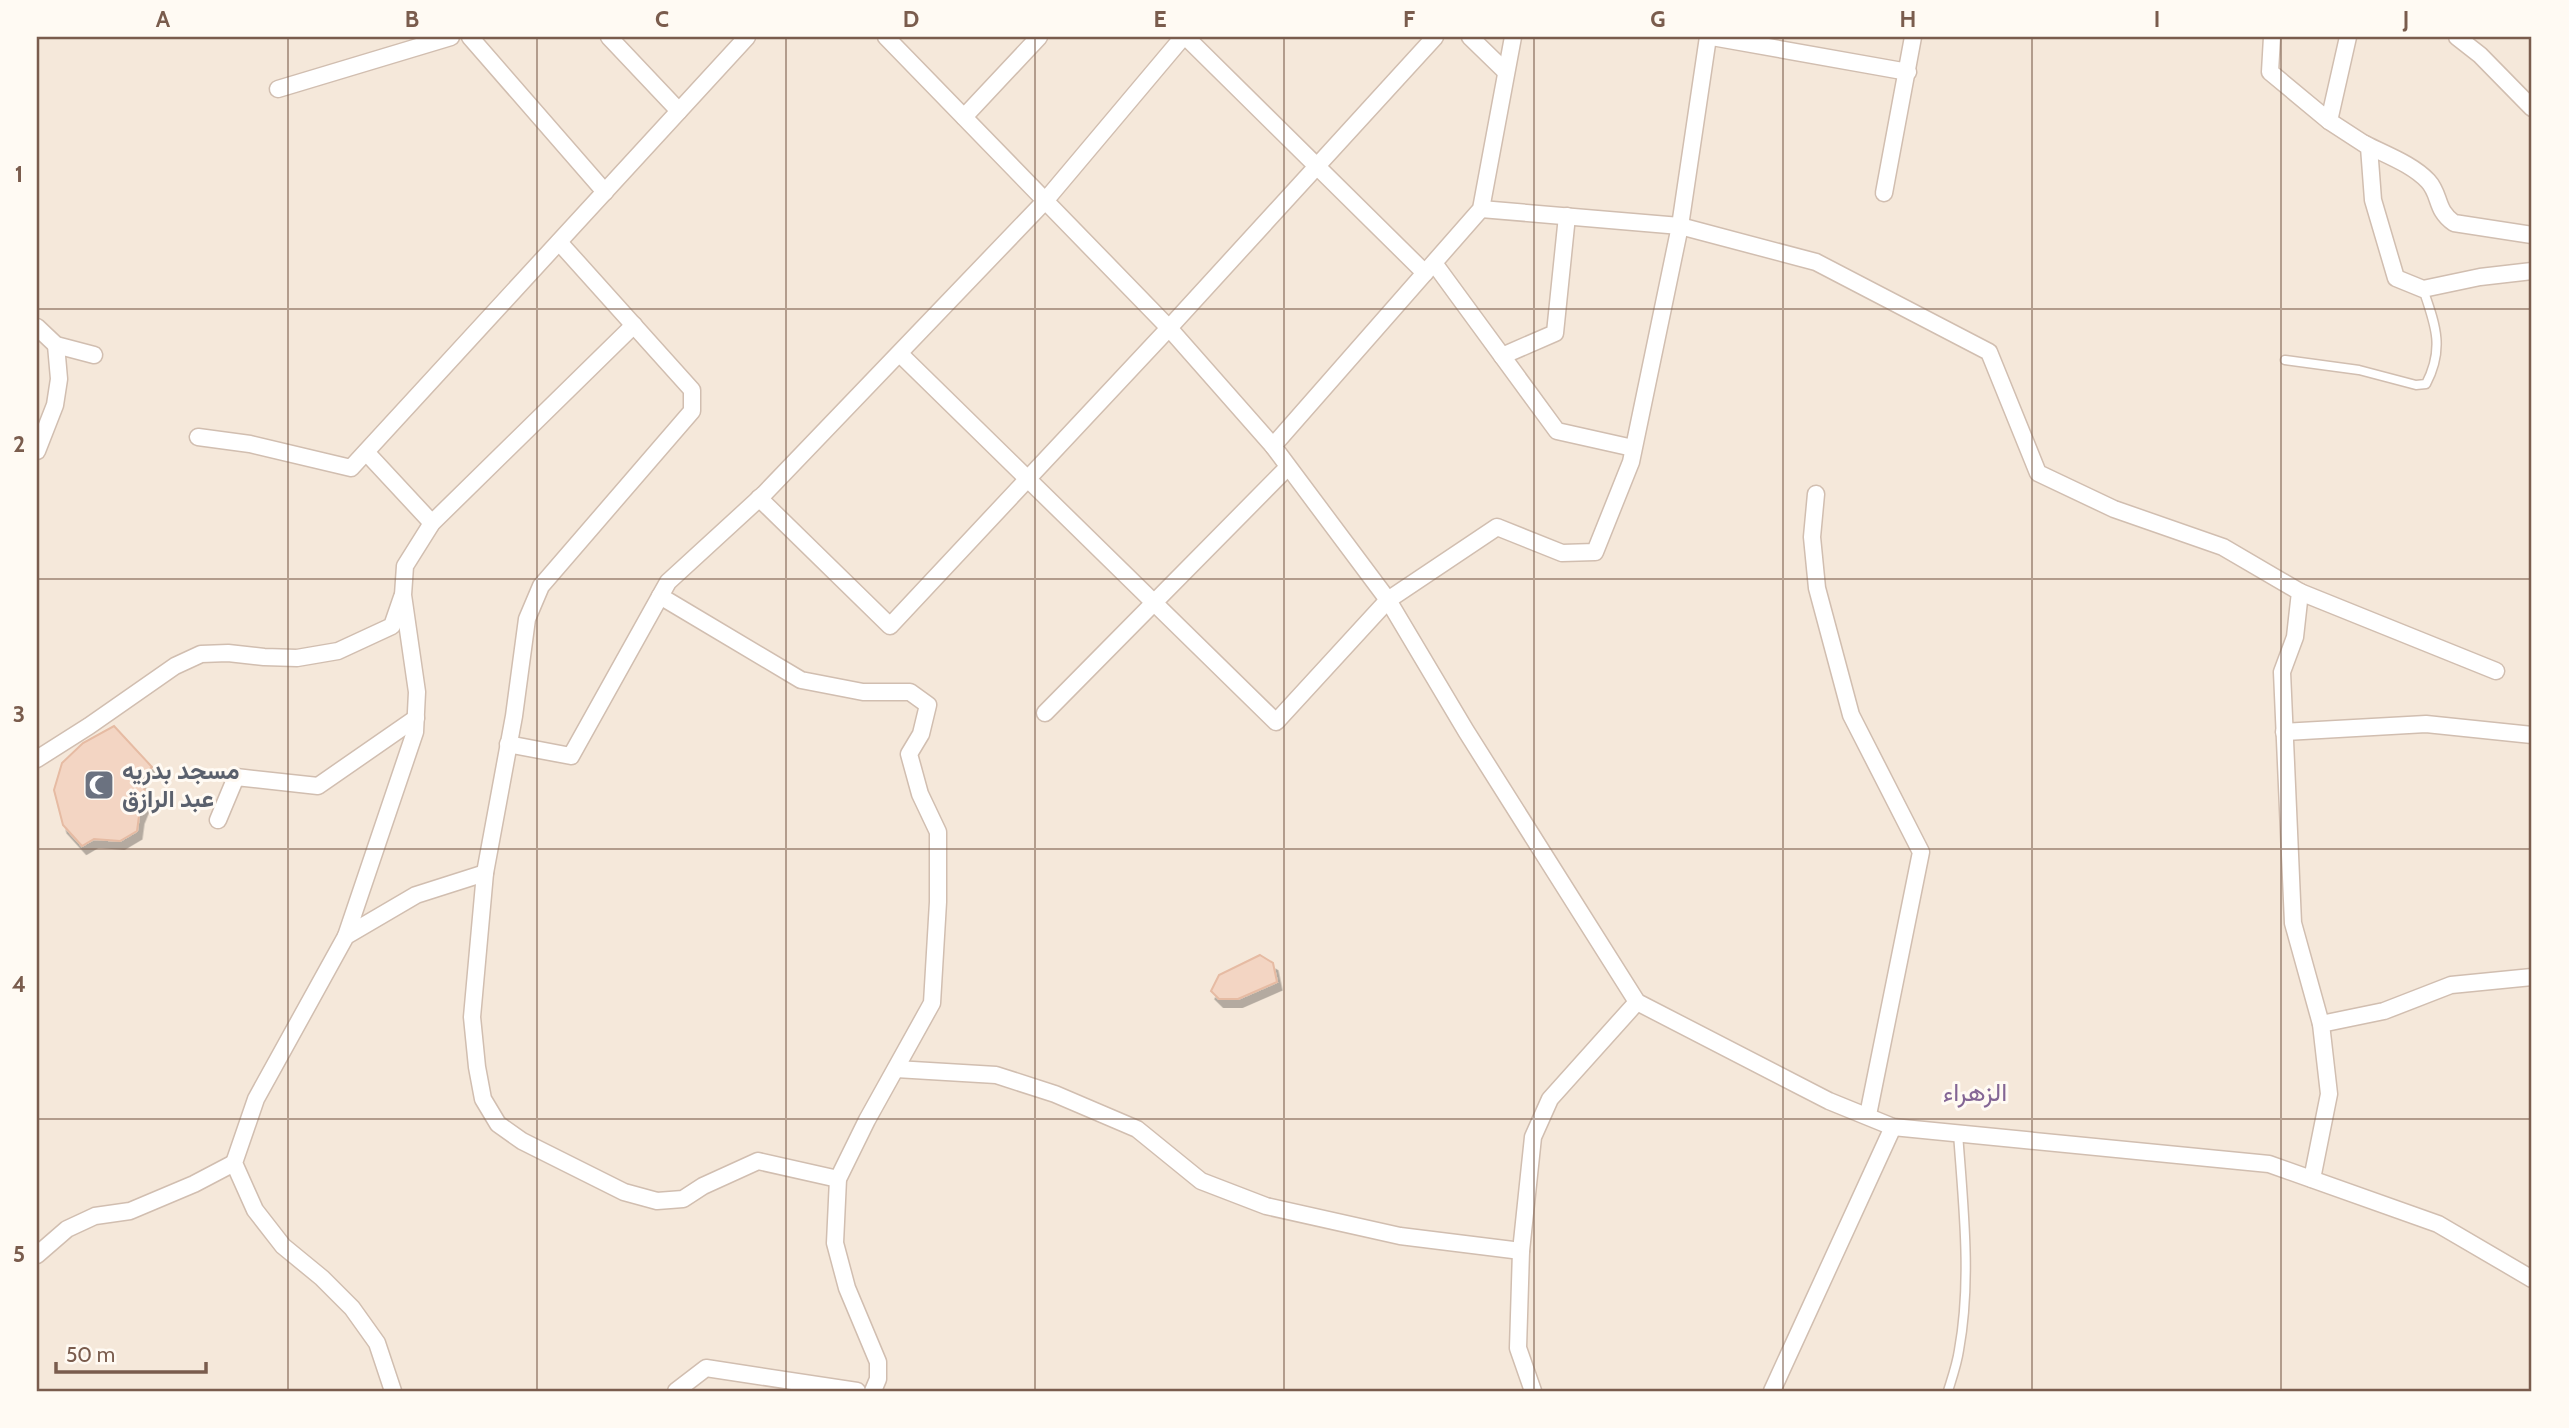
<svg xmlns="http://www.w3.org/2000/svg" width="2569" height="1428" viewBox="0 0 2569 1428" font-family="Cabin,Vazirmatn,sans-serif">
	<defs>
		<filter id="shadow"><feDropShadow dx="4.5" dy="8" stdDeviation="0" flood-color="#0004"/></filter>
	</defs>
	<rect width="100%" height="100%" fill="#fdf6ec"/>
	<rect fill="#f5e8da" x="37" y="37" width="2495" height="1354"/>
	<g fill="#f3d5c3" stroke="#e6bba3" stroke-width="2" filter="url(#shadow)">
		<path d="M114,726l38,41 -12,12 7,17 -8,20 -2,15 -17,10 -26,-2 -12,7 -19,-21 -9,-35 8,-27 21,-20z"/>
		<path d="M1260,955l13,8 4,19 -39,17h-19l-8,-8 8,-16z"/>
	</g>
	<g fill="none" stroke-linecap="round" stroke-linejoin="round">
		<g stroke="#d1beb0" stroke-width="11">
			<g id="lane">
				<path d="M2285,360l74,10 57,15 10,-1c19,-36 9,-60 -3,-95"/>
				<path d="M1948,1391c4,-13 9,-27 11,-41 13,-71 4,-146 -1,-217"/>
			</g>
		</g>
		<g stroke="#d1beb0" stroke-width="19">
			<g id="street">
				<path d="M470,37l135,155"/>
				<path d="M609,37l70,74"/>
				<path d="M886,37l283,291 104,118 115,154 78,131 171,271 192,99 64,26 376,37 169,60 94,55"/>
				<path d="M1186,37l239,236"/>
				<path d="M1470,37l36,35"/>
				<path d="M1712,37l196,35"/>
				<path d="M2272,37l-2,35 59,49 40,26 4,53 23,78 27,11 57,-12 52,-6"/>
				<path d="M2457,37l23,18 52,53"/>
				<path d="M278,89l173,-52"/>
				<path d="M964,117l75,-80"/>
				<path d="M2329,121l19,-84"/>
				<path d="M2365,144c21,11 47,20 63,37 13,14 7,29 26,42l78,12"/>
				<path d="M1884,193l29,-156"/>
				<path d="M1481,209l199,17 136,36 173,90 49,121 76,36 109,38 77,45 -5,45 -13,35 11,251 28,101 8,70 -17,85"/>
				<path d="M559,242l133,148v21l-151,175 -14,33 -13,97 -29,157 -13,144 5,50 6,32 15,25 24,17 102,51 33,9 26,-2 20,-13 55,-25 80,18"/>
				<path d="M1434,263l123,168 76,17"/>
				<path d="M37,327l19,18 38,10"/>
				<path d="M900,354l376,368 112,-122 109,-73 65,26 33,-1 36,-90 49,-236 28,-189"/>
				<path d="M1502,356l53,-23 12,-117"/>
				<path d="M198,437l52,7 101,24 396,-431"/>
				<path d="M1273,446l208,-237 32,-172"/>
				<path d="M37,451l18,-46 4,-26 -3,-34"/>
				<path d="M366,452l66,71"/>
				<path d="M1816,494l-4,43 5,51 34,127 70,137 -53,263"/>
				<path d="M759,498l131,128 279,-298 266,-291"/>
				<path d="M2300,592l196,79"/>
				<path d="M660,596l141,84 62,12h47l18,13 -7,29 -12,20 11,40 18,38v70l-6,101 -65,117 -29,59 -3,64 12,45 31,74v17l-5,12"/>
				<path d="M1045,713l243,-246"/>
				<path d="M2284,732l142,-8 106,11"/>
				<path d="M508,744l63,12 97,-174 96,-88 281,-293 138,-164"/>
				<path d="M37,759l52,-33 86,-60 26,-12 27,-1 36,4 33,1 41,-7 54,-25 10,-29"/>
				<path d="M218,820l18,-43 82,9 98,-68"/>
				<path d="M346,936l69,-204 2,-40 -14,-97 2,-29 27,-43 202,-198"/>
				<path d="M2321,1024l63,-13 67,-26 81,-8"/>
				<path d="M896,1069l100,6 59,19 82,35 64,52 65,25 134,30 121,15"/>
				<path d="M37,1255l30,-26 28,-13 35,-5 64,-27 40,-21"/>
				<path d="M393,1391l-16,-48 -25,-35 -30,-30 -39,-32 -28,-36 -21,-47 22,-64 90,-163 70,-41 69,-22"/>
				<path d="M676,1391l30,-23 151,23"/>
				<path d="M1533,1391l-15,-43 3,-97 12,-114 17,-38 87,-97"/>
				<path d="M1772,1391l121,-264"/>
			</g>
		</g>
		<use href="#lane" stroke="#fff" stroke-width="8"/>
		<use href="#street" stroke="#fff" stroke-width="16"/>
	</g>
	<path fill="none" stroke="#7a5c4d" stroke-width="2" stroke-opacity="0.55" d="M288,37v1354M537,37v1354M786,37v1354M1035,37v1354M1284,37v1354M1534,37v1354M1783,37v1354M2032,37v1354M2281,37v1354M37,309h2495M37,579h2495M37,849h2495M37,1119h2495"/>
	<defs>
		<g id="mosque-square" transform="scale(1.575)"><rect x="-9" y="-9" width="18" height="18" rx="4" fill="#6b7280" stroke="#fffaf3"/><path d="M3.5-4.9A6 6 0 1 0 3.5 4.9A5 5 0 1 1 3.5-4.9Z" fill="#fff"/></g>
	</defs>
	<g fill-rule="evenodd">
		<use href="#mosque-square" x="99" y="785"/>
	</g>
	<g text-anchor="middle" stroke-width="6" stroke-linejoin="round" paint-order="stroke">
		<g font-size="24" font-weight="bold" fill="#5b616d" stroke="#fffaf3" text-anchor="start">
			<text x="122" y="779">مسجد بدريه<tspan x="122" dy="28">عبد الرازق</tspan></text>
		</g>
		<g font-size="26" fill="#846695" stroke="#fffaf3">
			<text x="1975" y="1101">الزهراء</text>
		</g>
	</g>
	<rect width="2569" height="1428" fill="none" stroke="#fffaf3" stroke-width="77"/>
	<path d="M56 1362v10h150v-10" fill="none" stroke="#7a5c4d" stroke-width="3.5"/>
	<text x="66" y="1362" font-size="21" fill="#7a5c4d" stroke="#fffaf3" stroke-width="5" paint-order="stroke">50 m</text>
	<rect x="38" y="38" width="2492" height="1352" fill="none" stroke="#7a5c4d" stroke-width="2.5"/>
	<g font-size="23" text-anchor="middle" font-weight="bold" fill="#7a5c4d">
		<text x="163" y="27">A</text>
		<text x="412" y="27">B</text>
		<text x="662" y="27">C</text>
		<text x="911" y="27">D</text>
		<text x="1160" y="27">E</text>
		<text x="1409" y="27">F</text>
		<text x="1658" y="27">G</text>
		<text x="1908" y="27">H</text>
		<text x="2157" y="27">I</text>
		<text x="2406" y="27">J</text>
		<text x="19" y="182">1</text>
		<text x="19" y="452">2</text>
		<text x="19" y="722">3</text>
		<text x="19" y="992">4</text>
		<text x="19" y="1262">5</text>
	</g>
</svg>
